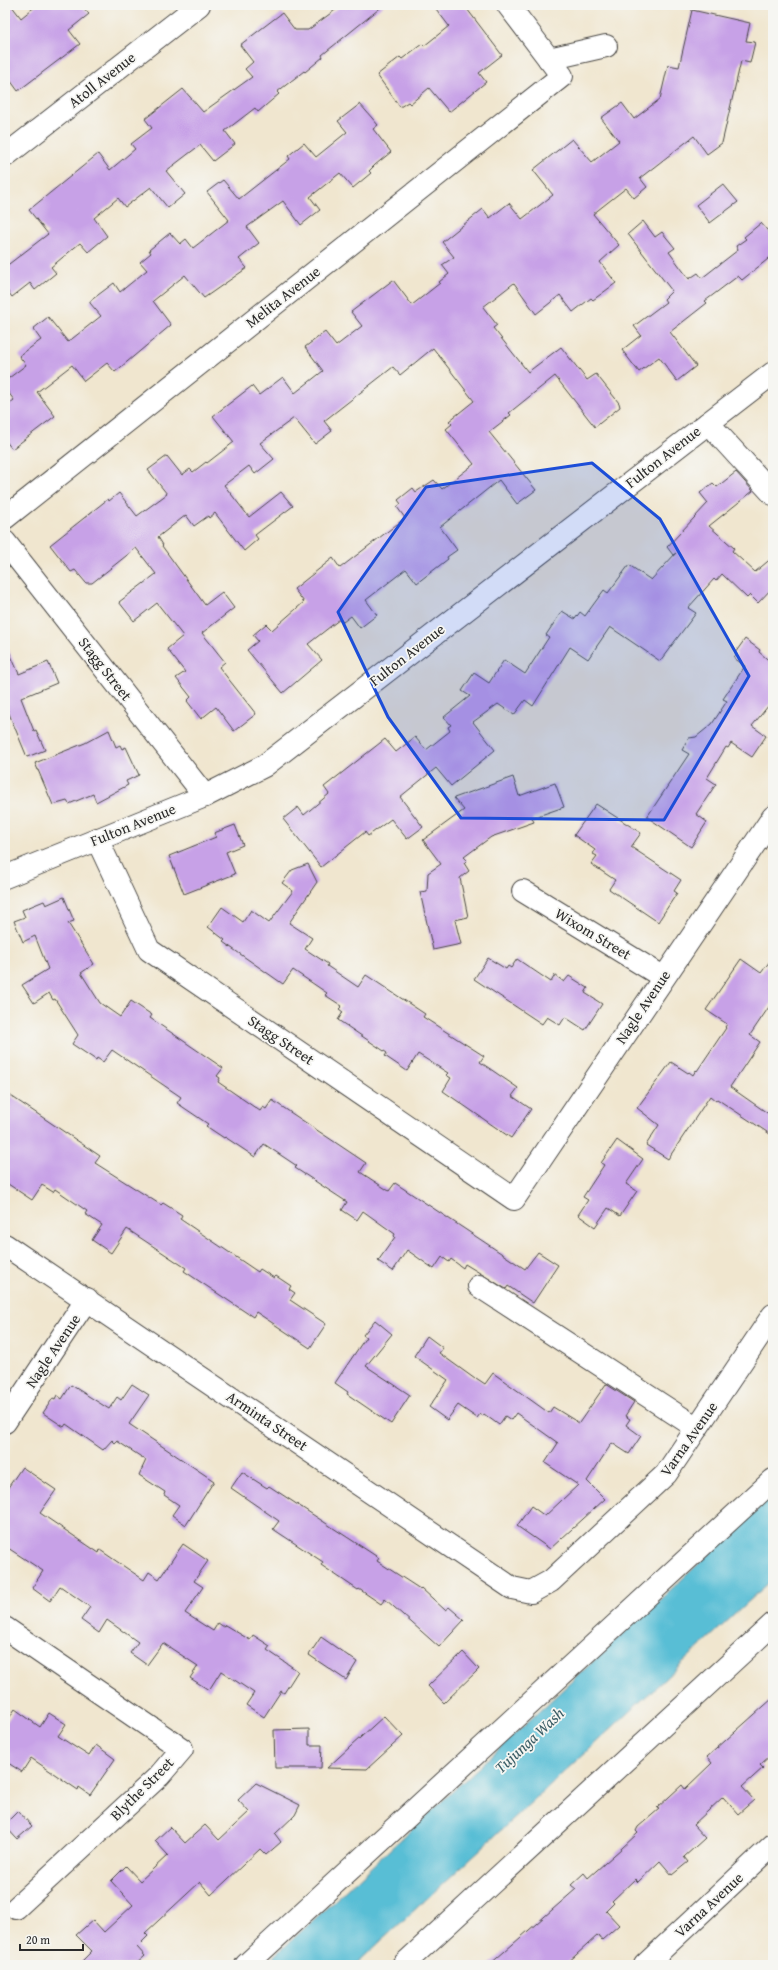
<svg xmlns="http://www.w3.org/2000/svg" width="778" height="1970" viewBox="0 0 778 1970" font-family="'Gentium Book Plus',serif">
	<rect width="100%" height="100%" fill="#f6f6f2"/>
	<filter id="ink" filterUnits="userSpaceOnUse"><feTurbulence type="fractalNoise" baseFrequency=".025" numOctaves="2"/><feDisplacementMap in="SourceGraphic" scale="8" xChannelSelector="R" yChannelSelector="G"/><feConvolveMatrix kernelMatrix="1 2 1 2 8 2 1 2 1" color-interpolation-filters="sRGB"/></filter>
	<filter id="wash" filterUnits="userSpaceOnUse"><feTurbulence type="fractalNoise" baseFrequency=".012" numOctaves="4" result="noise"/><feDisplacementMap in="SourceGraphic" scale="16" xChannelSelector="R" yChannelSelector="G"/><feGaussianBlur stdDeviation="0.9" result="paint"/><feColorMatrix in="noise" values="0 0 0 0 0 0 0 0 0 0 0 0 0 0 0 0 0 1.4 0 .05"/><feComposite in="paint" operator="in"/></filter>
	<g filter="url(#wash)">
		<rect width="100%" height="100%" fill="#f0e6cf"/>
		<path fill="#58bed5" stroke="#427480" d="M773,1495v84l-418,386h-90z"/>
		<g id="blocks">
			<g fill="#c7a1e7">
				<path d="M5,5h6l10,13 16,-13h44l8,9 -20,16 11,14 -62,47 -13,-18z"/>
				<path d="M342,5h42l-62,50 1,2 -18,15 -1,-1 -27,21 2,2 -21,18 -3,-4 -30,23 10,13 -22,17 -13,-16 -34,26 19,23 -17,14 -17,-21 -26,20 -7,-9 -24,20 13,18 -19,16 -8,-9 -29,24 5,6 -21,17 -5,-7 -18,14 -7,-9v-21l43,-33 -19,-24 69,-56 12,16 25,-21 -4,-5 21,-16 -7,-9 38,-30 20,23 49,-35 -7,-8 8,-7 -13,-17 42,-32 13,17h13z"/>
				<path d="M433,5h31l38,50 -23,18 7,9 -37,30 -20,-24 -19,16 -2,-2 -8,5 -23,-32 23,-18 2,2 20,-15 2,2 25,-20z"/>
				<path d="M692,10l58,13 -4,18 9,1 -5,21 -9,-2 -19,82 -15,11 -13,-18 -54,42 7,9 -13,11 -8,-10 -33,26 26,31 -19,17 16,21 -23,17 -2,-2 -18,14 -13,-17 -24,19 -22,-31 -31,24 14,18 -4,3 35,44 33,-25 26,33 9,-6 23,29 1,4 -25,20 -40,-51 -46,37 2,2 -22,17 47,58 -19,14 -18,-24 -59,47 17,23 -10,7 1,2 -31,24 -11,-14 -40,31 11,15 -17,13 -9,-12 -8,6 -3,-3 -32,25 14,16 -39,33 -36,-43 11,-9 -5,-6 13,-11 6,6 32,-28 -10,-13 39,-31 7,10 65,-50 -8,-11 4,-3 -3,-4 15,-12 3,4 18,-12 8,9 32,-25 -28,-35 6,-5 -3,-3 25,-20 -41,-53 -33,27 -7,-8 -69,54 8,10 -17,13 -21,-26 -34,25 14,16 -19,15 -6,-8 -25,19 25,32 32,-25 12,14 -38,29 3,4 -14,12 -29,-38 -6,5 -1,-2 -14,10 -8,-11 -28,22 5,8 -1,1 43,59 17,-13 12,16 -32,25 23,29 -6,5 37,47 -22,17 -18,-24 -15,12 -14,-18 4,-4 -15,-19 9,-6 -18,-23 16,-13 -26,-33 -23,18 -15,-19 37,-28 -20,-26 -44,35h-6l-11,-13 -4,2 -21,-27 58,-46 1,2 10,-8 18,23 30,-22 -19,-24 19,-14 15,19 8,-6 3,3 13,-10 1,1 27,-21 -21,-26 39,-30 7,9 24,-18 12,16 28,-22 -18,-24 20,-15 11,14 26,-20 -11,-14 42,-32 19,25 28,-22 -1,-1 10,-8 -7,-9 12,-8 -12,-15 41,-33 7,9 19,-15 13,16 31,-24 -20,-25 39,-31 20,23 27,-21 -18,-23 21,-15 12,16 26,-20 8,-34 11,2z"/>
				<path d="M360,104l18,21 -5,4 18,23 -16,13 -6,6 2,2 -18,15 -13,-15 -30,24 10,13 -19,15 -18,-24 -36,26 12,16 -20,16 8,9 -43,30 -19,-23 -32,26 18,24 -56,47 -8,-9 -23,18 -12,-16 -35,27 18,24 -43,33 -7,-9v-33l9,-7 -9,-12v-7l21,-16 -7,-9 22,-16 -8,-11 15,-12 20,25 33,-26 -11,-13v-2l24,-18 6,9 27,-22 -7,-8 11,-9 -2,-3 21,-17 10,11 6,-5 7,9 36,-28 -22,-28 16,-12 16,19 51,-40 -2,-3 16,-13 12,14 31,-25 -9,-11z"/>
				<path d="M723,184l15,18 -28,21 -14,-18z"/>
				<path d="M643,221l12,16 7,-5 13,16 -6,4 20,27 9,-6 4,5 36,-28 -2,-4 10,-7 -2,-2 17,-14 12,14v18l-31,25 -4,-4 -33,25 2,2 -37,29 26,34 -19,15 -18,-24 -20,15 -17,-22 19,-15 -7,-9 32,-24 -2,-3 8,-8 -44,-57z"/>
				<path d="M736,472l17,19 -44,35 25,22 -2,3 23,21 18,-15v30l-15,16 -8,-8 -3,3 -25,-24 -6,7 -2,-2 -26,29 8,5 -36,48 -50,-34 -22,32 -18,-12 -37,59 -8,-6 -11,15 -16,-11 -25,18 22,28 -44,36 -15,-18 -36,29 23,30 -16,12 -16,-20 -23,17 -3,-4 -44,35 -38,-48 15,-12 6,8 25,-21 -5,-7 61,-48 11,13 19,-15 11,13 24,-19 -2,-4 3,-2 -7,-8 26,-21 -8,-5 12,-18 15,10 15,-23 21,14 24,-37 -3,-2 16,-24 13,8 5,-7 5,4 19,-26 4,3 21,-28 22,15 25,-27 -3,2 -6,-8 41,-44 -8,-10 13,-10 4,4z"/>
				<path d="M745,639l15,11 -1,2 14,12v36l-21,26 14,10 -14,21 -21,-14 -3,5 -2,-1 -19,31 9,6 -20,30 11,8 -16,25 -44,-30 42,-63 -7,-4 7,-12 7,-1 16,-13 15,-23 -4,-2 22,-33 -11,-8 3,-4 -2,-1z"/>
				<path d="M5,642l14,32 29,-12 9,21 -36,15 13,33 2,-1 9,20 -18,7 -22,-53z"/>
				<path d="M109,730l7,17 4,-2 2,4 4,-2 13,28 -13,6 2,4 -32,17 -3,-8 -24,10 -2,-3 -14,4 -18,-42 50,-20z"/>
				<path d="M513,777l6,19 36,-13 9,24 -32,11 2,4 -43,15 -27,20 3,3 -3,3 5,8 -9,7 8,39 -13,3 6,24 -28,6 -13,-58 7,-1 1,-18 13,-9 -18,-24 41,-30 -10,-12z"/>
				<path d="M596,804l45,29 -10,14 50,33 -7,11 3,2 -19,29 -49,-33 6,-9 -24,-16 6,-8 -4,-2 2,-4 -21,-15z"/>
				<path d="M235,825l8,20 -17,7 9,22 -51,20 -15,-38 47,-19 -2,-4z"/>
				<path d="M308,864l9,18 -28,41 23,15 -7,11 23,15 -1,2 31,21 8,-12 59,39 -2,3 61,39 -4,6 38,26 -6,8 19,13 -20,29 -68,-47 8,-13 -5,-3 2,-2 -30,-19 -11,17 -22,-15 2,-3 -49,-33 5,-8 -4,-3 3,-3 -17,-11 2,-2 -34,-23 -10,14 -60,-42 2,-2 -17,-13 14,-20 21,15 8,-12 18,13 24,-32 -11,-8 10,-13z"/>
				<path d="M64,897l10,24 -6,2 26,41 -13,9 19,30 20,14 11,-16 21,14 -2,3 73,50 -6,8 3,2 -2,4 42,29 3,-4 3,2 6,-9 94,63 -6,9 29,19 6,-8 130,86 13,-17 20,13 -25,38 -25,-17 -2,3 -41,-25 -2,4 -12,-9 -2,3 -7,-5 -8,12 -27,-19 -14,21 -15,-10 17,-24 -1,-1 1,-2 -32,-23 -6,9 -15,-10 5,-8 -52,-34 2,-2 -33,-22 -9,13 -30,-20 -1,1 -18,-12 2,-2 -31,-21 4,-6 -69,-47 -9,12 -6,-4 -1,2 -24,-16 6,-9 -23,-36 -2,1 -4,-7 -15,10 -12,-18 26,-16 -13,-33 -12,6 -9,-21 11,-4 -3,-7 22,-9 2,4z"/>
				<path d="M773,957v44l-23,34 10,7 -30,45 43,30v19l-56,-37 -1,2 -6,-5 -42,63 -22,-14 13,-20 -22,-17 34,-46 17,11 1,-1 4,3 3,-5 1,1 29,-43 -1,-1 2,-3 -21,-14 35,-51 20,14z"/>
				<path d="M488,958l18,11 2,-3 3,2 6,-9 34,23 4,-7 9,7 5,-6 19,12 -3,5 17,11 -17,26 -20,-13 -5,8 -13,-8 -5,7 -68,-45z"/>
				<path d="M5,1092l95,64 -5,7 66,42 2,-2 19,12 -2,4 78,53 2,-3 14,9 2,-2 15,10 -2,3 6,4 -5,7 36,24 -16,24 -54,-36 -3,5 -69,-46 2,-3 -59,-39 -16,24 -19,-13 10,-15 -17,-11 2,-3 -32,-22 -2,3 -11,-7 -10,15 -27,-18z"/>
				<path d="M617,1140l26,19 -17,25 11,7 -17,25 -12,-8 -13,19 -17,-12 10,-15 -5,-3 21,-32 -3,-2z"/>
				<path d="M375,1320l17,14 -26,32 44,29 -19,29 -44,-30 1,-2 -13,-9 31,-46 -3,-2z"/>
				<path d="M427,1336l16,12 -4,5 36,26 1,-1 9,6 8,-11 56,40 4,-6 26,16 27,-39 28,18 -9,14 5,3 -4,6 15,11 -12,18 -17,-11 -25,38 18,18 -55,50 -33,-23 14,-20 14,10 33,-31 -33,-22 13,-20 -42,-30 -5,7 -6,-4 -6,9 -15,-11 -1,2 -3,-2 -3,4 -19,-13 -11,15 -18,-13 19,-27 -34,-24z"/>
				<path d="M132,1384l17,11 -20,29 85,57 -28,44 -14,-10 7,-10 -15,-10 1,-3 -26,-17 7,-15 -29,-19 -2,2 -3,-3 -9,10 -37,-26 -2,3 -21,-14 10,-15 2,1 2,-4 5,4 9,-14 38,24 8,-12 4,3z"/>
				<path d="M22,1467l34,23 -16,23 59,40 1,-3 44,30 5,-8 10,7 24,-35 25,17 -14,20 9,6 -18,26 28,18 5,-8 6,4 1,-2 25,15 3,-5 17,11 -3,4 31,21 -14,22 -3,-2 -17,26 -18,-12 8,-12 -33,-22 -12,19 -19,-12 8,-12 -35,-23 -16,22 -17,-12 8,-11 -31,-22 -8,13 -18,-13 9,-13 -30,-21 -10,15 -18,-13 11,-17 -38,-25v-54z"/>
				<path d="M242,1472l25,16 2,-2 110,72 -2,3 43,28 1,-1 24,22 4,-3 15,13 -25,27 -54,-48 -4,5 -22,-15 -1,1 -37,-25 2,-3 -50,-33 6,-8 -48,-33z"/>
				<path d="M321,1637l36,25 -11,18 -37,-25z"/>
				<path d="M463,1652l16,17 -35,34 -16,-17z"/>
				<path d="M773,1698v55l-13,12 3,3 -21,19 12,13 -16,14 -15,-17 -30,28 12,13 -21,19 4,5 -16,13 -12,-14 -22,21 -3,-3 -23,22 2,2 -8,8 13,14 -17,15 -4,-5 -33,30h-76l87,-76 -5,-4 13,-12 4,5 34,-30 16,-15 -2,-2 2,-4 21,-18 -2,-1 25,-23 3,4 27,-26 -5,-6z"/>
				<path d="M15,1709l25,18 9,-14 17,11 -8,12 31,20 7,-11 19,14 -25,36 -11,-8 -1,3 -47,-32 -9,14 -17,-11v-37z"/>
				<path d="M384,1716l19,20 -36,33 -40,-1z"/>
				<path d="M309,1729v16h13l-1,23h-46l-1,-38z"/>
				<path d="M256,1783l44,22 -5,10 -20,19 6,8 -15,13 -6,-6 -49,46 -11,-13 -55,51 3,3 -11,11 8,9 -10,9h-57l14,-14 -16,-16 17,-15 11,12 29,-27 -22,-24 15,-15 14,15 28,-26 -13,-14 15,-14 15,16 20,-18 14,15 30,-28 -11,-12z"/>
				<path d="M18,1811l14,15 -15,13 -12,-13v-2z"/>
			</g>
		</g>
	</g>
	<g filter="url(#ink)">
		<use href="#blocks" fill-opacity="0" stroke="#494744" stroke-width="1"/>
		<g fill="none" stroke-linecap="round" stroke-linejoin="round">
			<g stroke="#494744" stroke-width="24">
				<g id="minor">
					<path d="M549,59l57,-13"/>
					<path d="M5,156l194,-151"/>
					<path d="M708,423l65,71"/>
					<path d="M5,518l557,-442 -54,-71"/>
					<path d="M5,542l200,254"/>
					<path d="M97,839l52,111 365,249 259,-382"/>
					<path d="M5,877l200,-81 59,-30 509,-393"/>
					<path d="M523,891l140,86"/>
					<path d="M5,1245l507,343 19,4 20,-11 115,-107 107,-159"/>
					<path d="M479,1286l218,142"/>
					<path d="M5,1422l82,-123"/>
					<path d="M5,1628l177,121 -23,27 -143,132"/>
					<path d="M246,1965l527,-485"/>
					<path d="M403,1965l370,-341"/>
					<path d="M645,1965l128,-120"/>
				</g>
			</g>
			<use href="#minor" stroke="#fff" stroke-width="22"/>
		</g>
	</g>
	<path fill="#1d4ed8" fill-opacity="0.2" stroke="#1d4ed8" stroke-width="3" stroke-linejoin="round" d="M592,463l68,56 89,157 -85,144 -203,-2 -73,-101 -50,-105 88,-125z"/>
	<g text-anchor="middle" stroke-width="3.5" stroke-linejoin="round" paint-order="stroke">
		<g font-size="15" fill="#2b2b2b" stroke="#f6f6f2">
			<text transform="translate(102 80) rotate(-38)" y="5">Atoll Avenue</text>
			<text transform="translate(283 297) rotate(-38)" y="5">Melita Avenue</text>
			<text transform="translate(663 457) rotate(-38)" y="5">Fulton Avenue</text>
			<text transform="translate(407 655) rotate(-38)" y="5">Fulton Avenue</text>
			<text transform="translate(105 669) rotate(52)" y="5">Stagg Street</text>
			<text transform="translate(133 825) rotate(-22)" y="5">Fulton Avenue</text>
			<text transform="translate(593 934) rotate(31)" y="5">Wixom Street</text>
			<text transform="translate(643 1007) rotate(-56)" y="5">Nagle Avenue</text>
			<text transform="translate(281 1040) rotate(34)" y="5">Stagg Street</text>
			<text transform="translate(53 1351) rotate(-56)" y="5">Nagle Avenue</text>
			<text transform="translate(267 1421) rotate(34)" y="5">Arminta Street</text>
			<text transform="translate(689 1439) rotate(-55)" y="5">Varna Avenue</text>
			<text transform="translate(142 1789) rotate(-45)" y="5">Blythe Street</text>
			<text transform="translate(709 1905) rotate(-43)" y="5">Varna Avenue</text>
		</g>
		<g font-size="16" font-style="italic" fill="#3b5e66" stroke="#f6f6f2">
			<text transform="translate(529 1740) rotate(-43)" y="6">Tujunga Wash</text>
		</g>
	</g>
	<rect width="778" height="1970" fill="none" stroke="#f6f6f2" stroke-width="20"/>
	<path d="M20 1944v6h63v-6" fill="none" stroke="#2b2b2b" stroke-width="2"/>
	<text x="26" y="1944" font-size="12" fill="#2b2b2b" stroke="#f6f6f2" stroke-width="3" paint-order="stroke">20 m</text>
</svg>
